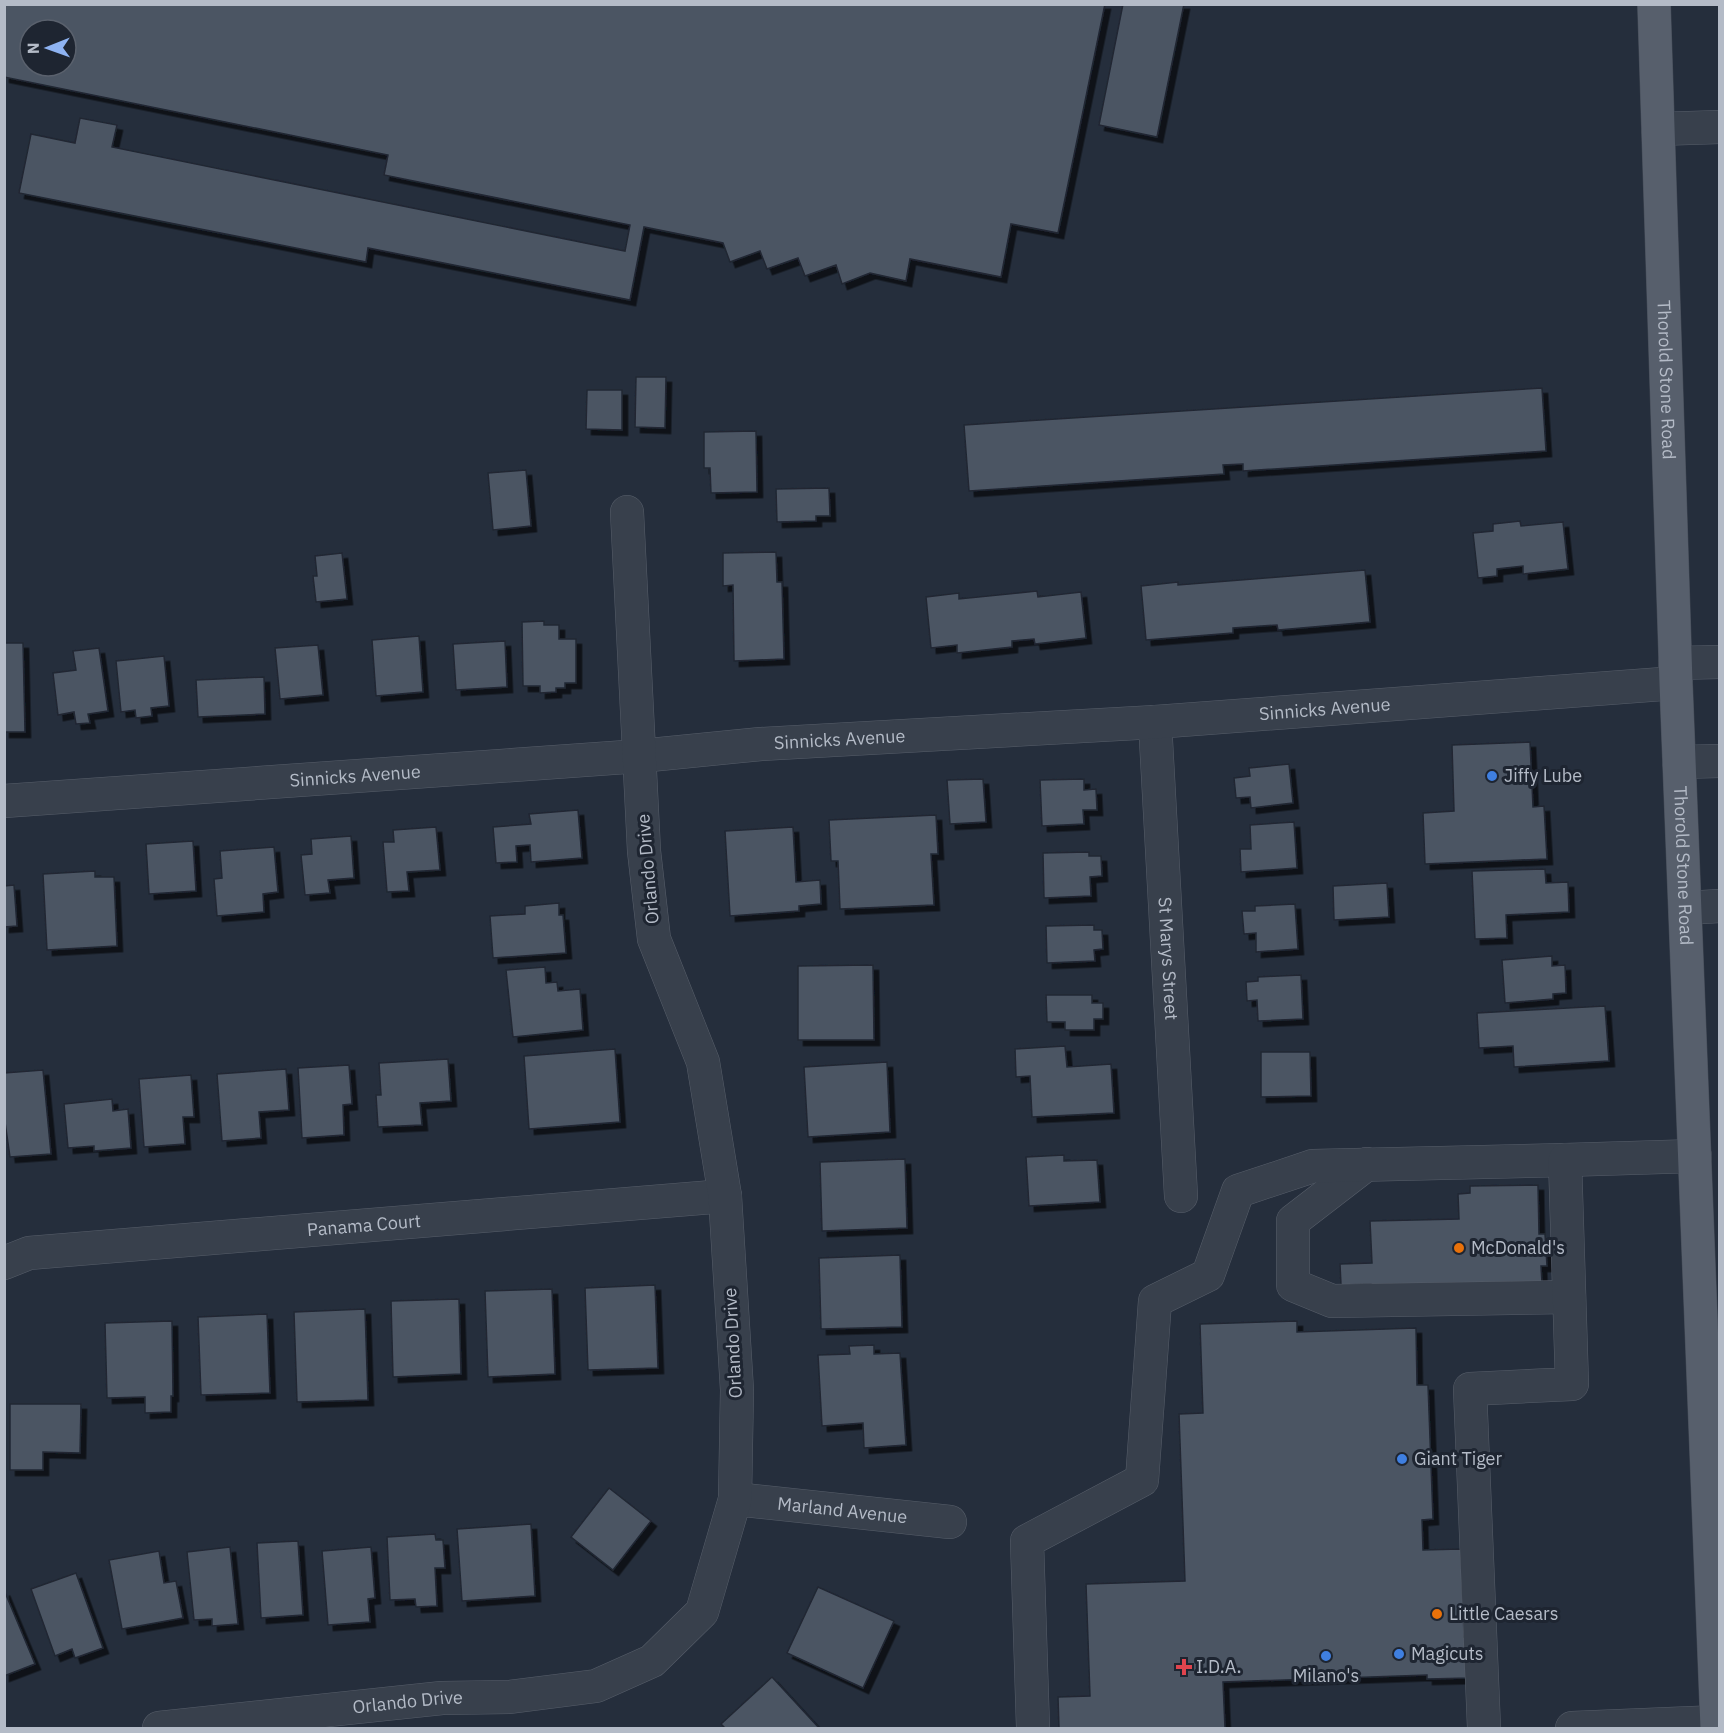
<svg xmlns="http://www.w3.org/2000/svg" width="1724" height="1733" viewBox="0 0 1724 1733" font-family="'IBM Plex Sans',sans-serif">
	<defs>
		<filter id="shadow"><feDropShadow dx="5.5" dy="5.5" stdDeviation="0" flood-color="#0009"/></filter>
	</defs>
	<rect width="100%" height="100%" fill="#252e3c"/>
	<g fill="#4b5564" stroke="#202733" stroke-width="1.5" fill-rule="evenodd" filter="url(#shadow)">
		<path d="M4,4h1101l-47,229 -47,-9 -10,53 -91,-18 -4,22 -36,-8 -28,11 -6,-19 -31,11 -7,-18 -31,11 -7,-18 -30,11 -7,-19 -79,-16 -14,73 -262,-52 -2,14 -347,-69 12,-59 44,9 5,-25 37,7 -5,22 513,104 5,-26 -246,-50 4,-20 -384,-78zM30,30h36v36h-36z"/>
		<path d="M1123,4h61l-27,133 -58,-12z"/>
		<path d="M636,377h30l-1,51 -30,-1z"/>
		<path d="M1542,388l4,63 -303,20v-7l-20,1 1,9 -255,17 -5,-66z"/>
		<path d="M587,390h35v40l-36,-1z"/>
		<path d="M756,431l1,61 -46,1 -1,-25h-6v-36z"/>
		<path d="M526,470l5,56 -38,4 -5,-57z"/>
		<path d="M829,488l1,28h-14v5l-39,1 -1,-33z"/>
		<path d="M1520,521l1,5 42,-4 5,47 -45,5v-8l-26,3v7l-19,2 -5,-45 20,-2v-7z"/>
		<path d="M776,552l1,30h5l2,77 -50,2 -1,-76 -10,1v-33z"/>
		<path d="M342,553l5,46 -31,3 -3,-26h4l-2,-20z"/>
		<path d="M1365,570l5,52 -92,8 -1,-5 -44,3v5l-87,7 -5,-54 37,-4v3z"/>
		<path d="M1037,591l1,6 43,-5 5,46 -51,6 -1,-5 -22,2v6l-55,6v-8l-26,3 -5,-51 33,-4v6z"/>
		<path d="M544,621v4h15v14h17v44h-11v5h-9v4l-16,1v-7h-17l-1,-64z"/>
		<path d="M419,636l4,56 -47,4 -4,-56z"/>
		<path d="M505,641l2,46 -51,3 -3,-46z"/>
		<path d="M4,643h19l2,89h-21z"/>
		<path d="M318,645l5,50 -43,4 -5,-51z"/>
		<path d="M99,648l9,63 -20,3 2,9 -14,1 -2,-12 -16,3 -5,-42 23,-3 -3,-19z"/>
		<path d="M164,656l5,50 -18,2 1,8 -16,2 -1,-8 -14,2 -5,-51z"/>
		<path d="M264,677l1,37 -67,3 -2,-37z"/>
		<path d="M1530,742l3,65 11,-1 3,53 -122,5 -2,-51 31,-2 -2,-66z"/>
		<path d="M1289,764l4,39 -42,5 -1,-11 -14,1 -2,-20 16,-2 -1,-8z"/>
		<path d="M983,779l3,43 -36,2 -3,-44z"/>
		<path d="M1084,779v11l12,-1 1,21h-14l1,14 -42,2 -2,-46z"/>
		<path d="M578,810l4,48 -51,4 -1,-17 -14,1 1,16 -21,1 -3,-36 38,-3 -2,-10z"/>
		<path d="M936,815l2,39h-7l3,51 -94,4 -2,-48h-7l-2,-41z"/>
		<path d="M1294,822l3,46 -56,4 -1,-23h11l-1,-24z"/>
		<path d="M436,827l4,43 -33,2 2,19 -22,1 -4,-50h11l-1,-12z"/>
		<path d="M793,827l3,55 24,-2 1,24 -22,2v5l-69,5 -5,-85z"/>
		<path d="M351,836l3,42 -26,2 2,13 -25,2 -4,-40 11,-1 -1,-15z"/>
		<path d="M193,841l3,50 -47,3 -3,-50z"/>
		<path d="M274,847l4,45 -15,2 1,18 -47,4 -3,-37 8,-1 -2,-27z"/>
		<path d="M1089,852v4h12l1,20 -12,1 1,19 -47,2 -1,-45z"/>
		<path d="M1545,869l1,14 22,-1 1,30 -63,3 1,23 -32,1 -3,-68z"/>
		<path d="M95,871v6h19l3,69 -70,4 -4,-76z"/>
		<path d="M1387,883l2,34 -55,3 -1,-34z"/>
		<path d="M14,885l3,41 -13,1v-41z"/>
		<path d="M559,903v12h4l3,38 -73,5 -3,-42 35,-2v-8z"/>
		<path d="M1295,904l3,45 -42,3v-19l-12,1 -2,-23h13v-5z"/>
		<path d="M1094,925v5h8l1,19 -9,1 1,11 -48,2 -1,-37z"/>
		<path d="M1552,956v10l13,-1 1,28 -13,1v5l-48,4 -3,-43z"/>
		<path d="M873,965l1,75h-76v-74z"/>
		<path d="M545,967l1,16 11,-1 1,9 22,-2 3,41 -70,7 -7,-67z"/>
		<path d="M1301,975l2,44 -45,2 -1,-21 -10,1 -1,-19 12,-1v-4z"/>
		<path d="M1046,995h46v8h11v16h-9v11h-29v-8h-18z"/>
		<path d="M1605,1006l4,55 -95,6 -1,-21 -34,2 -2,-35z"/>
		<path d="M1065,1046l2,21 44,-3 3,49 -82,4 -2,-41 -14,1 -1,-28z"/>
		<path d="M615,1049l5,73 -91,7 -5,-73z"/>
		<path d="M1261,1052h49l1,44 -50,1z"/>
		<path d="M448,1059l3,42 -31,2 2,22 -44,2 -2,-32h5l-2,-32z"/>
		<path d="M887,1062l3,70 -82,5 -4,-70z"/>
		<path d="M349,1065l3,39 -9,1 1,30 -42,3 -4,-70z"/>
		<path d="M286,1069l3,41 -30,2 2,26 -39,3 -5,-67z"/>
		<path d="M43,1070l8,84 -41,3 -6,-42v-42z"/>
		<path d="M191,1075l3,42h-11l2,27 -41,3 -5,-68z"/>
		<path d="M112,1099l1,12 15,-2 3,39 -37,3v-5l-26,2 -4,-44z"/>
		<path d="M1064,1155v6l33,-1 3,42 -71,4 -3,-49z"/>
		<path d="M905,1159l2,69 -85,3 -2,-69z"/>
		<path d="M1538,1185l1,49h6l2,32h-6l1,17 -171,6v-5l-30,1 -1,-21 32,-1 -2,-42 89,-2 -1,-25 12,-1v-7z"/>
		<path d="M900,1255l2,72 -81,2 -2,-71z"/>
		<path d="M655,1285l3,83 -70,2 -3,-82z"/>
		<path d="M552,1289l3,85 -67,3 -3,-86z"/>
		<path d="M459,1299l2,75 -68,3 -2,-76z"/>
		<path d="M365,1309l3,91 -71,2 -3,-90z"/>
		<path d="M267,1314l3,79 -69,2 -3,-78z"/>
		<path d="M172,1321l1,75h-2v16l-26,1v-16l-38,1 -2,-75z"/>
		<path d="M1297,1321v11l119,-4 1,57h11l5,134 -11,1 1,30 38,-1 3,88h5l1,41 -43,1v-4l-204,7 2,46h-166l-1,-31 32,-1 -4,-112 99,-3 -6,-167 24,-1 -3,-89z"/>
		<path d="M874,1345v9l26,-1 6,92 -42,3 -1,-25 -41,3 -4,-71 32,-1 -1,-8z"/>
		<path d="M10,1404h71l-1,49 -37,-1v18h-33z"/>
		<path d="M609,1488l42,33 -38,49 -42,-33z"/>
		<path d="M531,1524l4,72 -73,5 -5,-72z"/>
		<path d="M435,1534l1,6h7l2,28h-10l2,38 -21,1 -1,-8 -25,1 -3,-63z"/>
		<path d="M298,1541l5,74 -42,3 -4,-75z"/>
		<path d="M230,1547l8,77 -26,2v-7l-18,1 -7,-68z"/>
		<path d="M371,1547l4,51 -7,1 2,23 -42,3 -6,-74z"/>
		<path d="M159,1551l5,32 12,-2 7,37 -61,11 -13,-69z"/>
		<path d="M76,1573l27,75 -28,10 -3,-9 -17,7 -24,-67z"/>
		<path d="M818,1587l76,34 -31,67 -76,-35z"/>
		<path d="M4,1590l31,74 -31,12z"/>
		<path d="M772,1677l47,51h-94l-4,-4z"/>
	</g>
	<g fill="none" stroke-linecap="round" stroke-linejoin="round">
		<g stroke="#575e6a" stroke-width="34">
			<g id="minor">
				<path d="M1658,129l62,-2"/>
				<path d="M1675,663l45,-1"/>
				<path id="s1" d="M1155,722l26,474"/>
				<path d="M1679,762l41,-1"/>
				<path id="s2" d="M4,801l636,-45 121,-12 394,-22 521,-39"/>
				<path d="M1685,908l35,-2"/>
				<path d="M1367,1164l-74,57v64l39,16 237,-4"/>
				<path id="s3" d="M4,1263l25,-10 696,-57"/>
				<path id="s4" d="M735,1499l215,23"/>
				<path id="s5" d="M159,1728l283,-30 68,-1 86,-11 56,-25 50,-49 33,-113 2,-109 -12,-194 -22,-134 -49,-123 -10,-88 -17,-339"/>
				<path d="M1033,1728l-6,-187 115,-61 13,-179 53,-26 30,-84 75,-25 252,-6"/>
				<path d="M1484,1728l-14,-339 102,-5 -7,-224 130,-4"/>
				<path d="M1572,1728l145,-6"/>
			</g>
		</g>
		<g stroke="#424955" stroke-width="34">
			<g id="major">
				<path id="s6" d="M1654,4l22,679 41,1045"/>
			</g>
		</g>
		<use href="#minor" stroke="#38404c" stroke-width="33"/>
		<use href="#major" stroke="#575f6c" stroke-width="33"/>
	</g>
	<g fill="#3f7fe0" stroke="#1e2531" stroke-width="2">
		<circle cx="1492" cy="776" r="6"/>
		<circle cx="1402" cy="1459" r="6"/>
		<circle cx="1399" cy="1654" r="6"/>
		<circle cx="1326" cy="1656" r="6"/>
	</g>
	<g fill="#e8710a" stroke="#1e2531" stroke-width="2">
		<circle cx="1459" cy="1248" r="6"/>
		<circle cx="1437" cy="1614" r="6"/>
	</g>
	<path fill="#e0444e" stroke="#1e2531" stroke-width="2" d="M1181 1658h6v6h6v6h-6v6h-6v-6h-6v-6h6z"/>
	<g text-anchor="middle" stroke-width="6" stroke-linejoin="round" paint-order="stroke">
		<g font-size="18" fill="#b4bbc7" stroke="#1e2531">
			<text dy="6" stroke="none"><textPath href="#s6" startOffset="376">Thorold Stone Road</textPath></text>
			<text dy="6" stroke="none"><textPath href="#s2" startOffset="1324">Sinnicks Avenue</textPath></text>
			<text dy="6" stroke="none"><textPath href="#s2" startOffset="838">Sinnicks Avenue</textPath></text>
			<text dy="6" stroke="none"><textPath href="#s2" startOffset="352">Sinnicks Avenue</textPath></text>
			<text dy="6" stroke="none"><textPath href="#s6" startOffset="862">Thorold Stone Road</textPath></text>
			<text transform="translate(648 869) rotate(-95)" y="6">Orlando Drive</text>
			<text dy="6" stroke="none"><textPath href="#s1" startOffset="237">St Marys Street</textPath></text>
			<text dy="6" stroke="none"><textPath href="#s3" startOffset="363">Panama Court</textPath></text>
			<text transform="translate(733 1343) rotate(-93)" y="6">Orlando Drive</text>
			<text dy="6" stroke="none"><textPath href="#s4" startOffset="108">Marland Avenue</textPath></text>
			<text dy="6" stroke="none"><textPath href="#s5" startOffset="250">Orlando Drive</textPath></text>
		</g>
		<g font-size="18" fill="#b4bbc7" stroke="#1e2531" text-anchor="start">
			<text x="1504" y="782">Jiffy Lube</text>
			<text x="1471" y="1254">McDonald's</text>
			<text x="1414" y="1465">Giant Tiger</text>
			<text x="1449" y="1620">Little Caesars</text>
			<text x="1411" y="1660">Magicuts</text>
			<text x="1196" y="1673">I.D.A.</text>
			<text x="1326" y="1682" text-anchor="middle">Milano's</text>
		</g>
	</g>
	<rect width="1724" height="1733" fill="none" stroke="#b4bbc7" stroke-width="12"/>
	<g transform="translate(48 48) rotate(269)"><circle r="28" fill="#1e2531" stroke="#5a616d" stroke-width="1.5"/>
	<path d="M0-4.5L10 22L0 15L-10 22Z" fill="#8eb3f2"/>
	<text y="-9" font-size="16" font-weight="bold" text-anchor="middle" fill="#b4bbc7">N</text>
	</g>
</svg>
